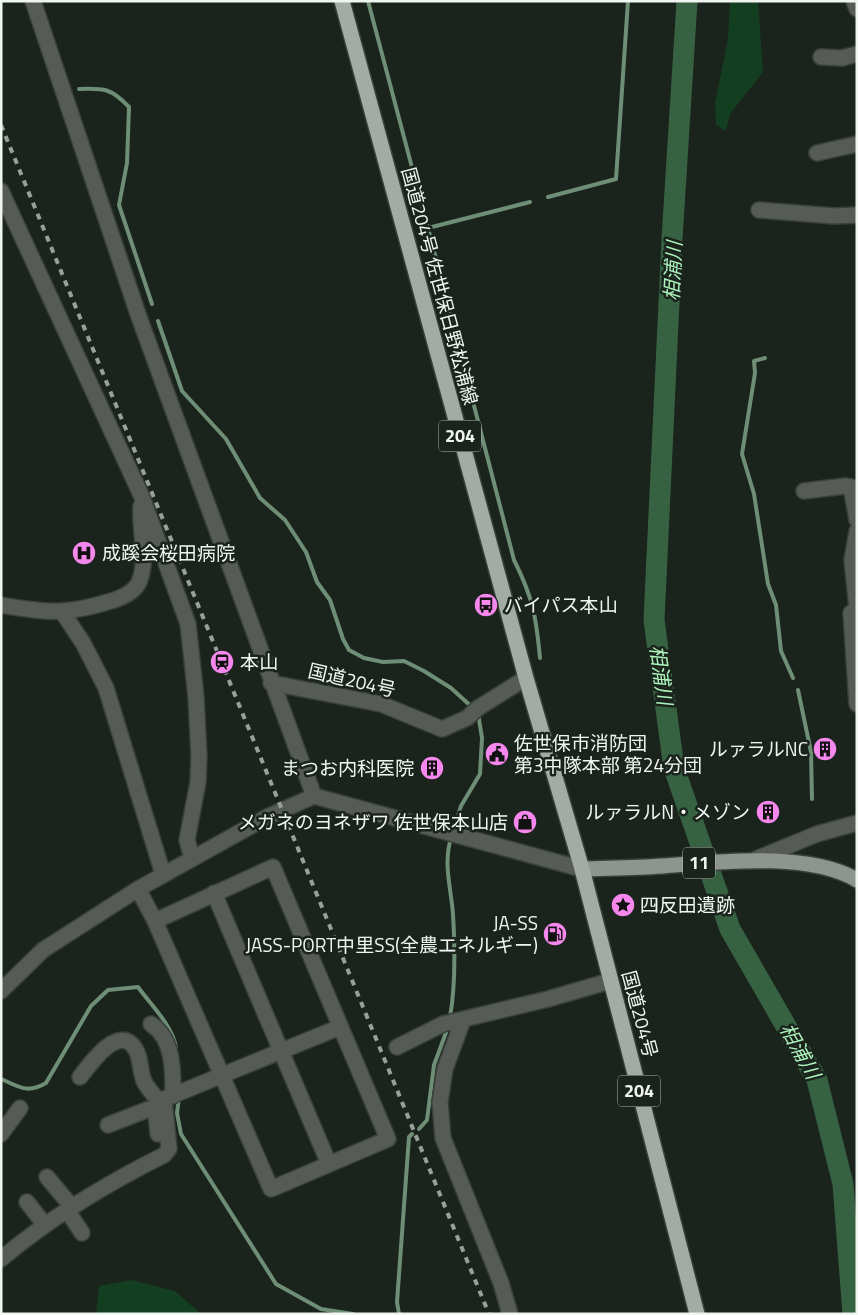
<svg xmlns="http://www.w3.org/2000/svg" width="858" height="1315" viewBox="0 0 858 1315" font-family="'Titillium Web','Noto Sans JP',sans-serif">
	<rect width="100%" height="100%" fill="#1b231d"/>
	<g fill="#133e20">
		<path d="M730,1h28l5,71 -33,42 -4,17 -10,-6 -1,-22 13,-64z"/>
		<path d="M131,1280l44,11 26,23h-105l3,-28z"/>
	</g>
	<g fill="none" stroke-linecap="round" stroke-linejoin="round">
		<g stroke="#6e8e76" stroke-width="4">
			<path d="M368,1l60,227 102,-26"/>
			<path d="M79,89c25,-1 32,-1 50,18l-2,56 -8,42 33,99"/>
			<path d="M548,197l68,-18 12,-178"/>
			<path d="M428,228l86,332c19,38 22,56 26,98"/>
			<path d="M158,321l24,70 44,48 34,59 25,22 21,32 11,30 13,18 13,39 6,11 15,8 19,4 21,-1 20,10 27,17 22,20"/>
			<path d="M765,358l-11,3 1,12 -13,81 12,40 14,90 8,21 5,46 12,27"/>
			<path d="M798,690l13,62 1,47"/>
			<path d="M453,831l8,-25 19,-32 2,-36 -4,-25"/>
			<path d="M450,1017c6,-33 5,-69 3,-103 -2,-26 -10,-50 -2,-76"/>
			<path d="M1,1079c19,8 26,15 45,4l45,-77 17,-16 30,-3c13,18 35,39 38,61"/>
			<path d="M179,1097l-2,16 4,21 95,150 45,25 32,5"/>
			<path d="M419,1129l8,-9 7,-55 14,-38"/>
			<path d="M399,1314l-2,-12 12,-165 3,-3"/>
		</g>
		<path stroke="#366241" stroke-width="21" d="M687,1l-15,238 -18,381 20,148 56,161 87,151 26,104 10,130"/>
		<g stroke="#39403b" stroke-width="18">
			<g id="minor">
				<path d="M33,1l106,316 175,479"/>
				<path d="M854,1l3,8"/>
				<path d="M821,57l21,1 15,-4"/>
				<path d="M817,153l40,-9"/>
				<path d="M1,191l141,306 46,127 8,73 3,60 -1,25 -11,58 5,18"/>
				<path d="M759,210l75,6 23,-1"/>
				<path d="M804,491l41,-5 6,1 6,33"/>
				<path d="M857,531l-5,29 5,49 -6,4 6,91"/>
				<path d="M1,605c46,8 65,10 110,-4 10,-3 23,-8 28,-19 10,-23 0,-52 2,-76"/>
				<path d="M63,613l20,30 23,45 57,186"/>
				<path d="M271,683l110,21 61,25 25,-11 11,-10 48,-30"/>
				<path d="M756,859l61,-25 40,-11"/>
				<path d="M138,889l17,32 116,268 117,-50 -115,-272 -118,54"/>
				<path d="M214,893l115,271"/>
				<path d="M1,991l42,-41 95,-61 129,-72 47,-21 268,73"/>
				<path d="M463,1020l-18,49 -5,33 3,36 58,145 9,31"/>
				<path d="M151,1024c23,15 22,47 22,72"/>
				<path d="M397,1047l46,-23 105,-25 62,-18"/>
				<path d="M80,1077c10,-13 40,-56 56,-27 5,9 4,22 8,31 3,7 9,13 14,19l6,-1"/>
				<path d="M108,1125l41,-16 7,5 2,20"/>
				<path d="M1,1134l19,-26"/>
				<path d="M47,1177l25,30"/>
				<path d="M27,1202l18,23"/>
				<path d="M67,1210l15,23"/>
				<path d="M1,1259c50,-42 105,-75 163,-104l5,-6 -5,-50 176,-72"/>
			</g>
		</g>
		<g stroke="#39403b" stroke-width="18">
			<path id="major" d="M582,869c27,-1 53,-1 80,-3 55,-4 146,-15 195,14"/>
		</g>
		<g stroke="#39403b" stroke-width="18">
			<path id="highway" d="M342,1l184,677 56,191 115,445"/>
		</g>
		<use href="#minor" stroke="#575b57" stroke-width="15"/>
		<use href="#major" stroke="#8d958e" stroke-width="15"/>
		<use href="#highway" stroke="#a2aca4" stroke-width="15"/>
		<path stroke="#999f9a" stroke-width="4" stroke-dasharray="6 6" stroke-linecap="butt" d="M1,125l488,1189"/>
	</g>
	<defs>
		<g id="hospital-disc" transform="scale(1.25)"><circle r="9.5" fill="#f688ed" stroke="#1b231d"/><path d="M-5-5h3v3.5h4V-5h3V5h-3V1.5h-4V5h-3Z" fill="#111"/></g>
		<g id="bus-disc" transform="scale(1.25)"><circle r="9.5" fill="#f688ed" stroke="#1b231d"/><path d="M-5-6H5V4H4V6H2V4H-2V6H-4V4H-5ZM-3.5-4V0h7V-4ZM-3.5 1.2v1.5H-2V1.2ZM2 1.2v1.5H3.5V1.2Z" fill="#111"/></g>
		<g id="station-disc" transform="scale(1.25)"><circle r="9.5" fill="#f688ed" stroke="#1b231d"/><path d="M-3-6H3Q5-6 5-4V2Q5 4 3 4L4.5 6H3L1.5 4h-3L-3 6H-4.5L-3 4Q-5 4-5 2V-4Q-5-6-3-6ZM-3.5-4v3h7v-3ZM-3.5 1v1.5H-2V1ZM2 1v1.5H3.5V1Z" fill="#111"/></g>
		<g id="building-disc" transform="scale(1.25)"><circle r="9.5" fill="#f688ed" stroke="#1b231d"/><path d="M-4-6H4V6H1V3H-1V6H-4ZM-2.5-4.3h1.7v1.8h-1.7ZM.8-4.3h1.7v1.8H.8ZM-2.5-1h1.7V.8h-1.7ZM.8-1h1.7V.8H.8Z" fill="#111"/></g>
		<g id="civic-disc" transform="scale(1.25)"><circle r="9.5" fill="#f688ed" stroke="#1b231d"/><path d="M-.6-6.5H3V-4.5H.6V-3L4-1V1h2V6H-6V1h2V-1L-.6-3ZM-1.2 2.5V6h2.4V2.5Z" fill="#111"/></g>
		<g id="shop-disc" transform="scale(1.25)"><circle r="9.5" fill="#f688ed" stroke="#1b231d"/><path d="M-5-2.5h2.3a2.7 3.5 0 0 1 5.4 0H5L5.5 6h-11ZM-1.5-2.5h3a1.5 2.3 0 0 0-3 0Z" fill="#111"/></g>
		<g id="sight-disc" transform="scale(1.25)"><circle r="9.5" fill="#f688ed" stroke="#1b231d"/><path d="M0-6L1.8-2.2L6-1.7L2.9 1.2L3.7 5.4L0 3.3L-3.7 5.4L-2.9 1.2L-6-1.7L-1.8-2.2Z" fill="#111"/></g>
		<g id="fuel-disc" transform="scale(1.25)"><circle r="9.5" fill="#f688ed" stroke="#1b231d"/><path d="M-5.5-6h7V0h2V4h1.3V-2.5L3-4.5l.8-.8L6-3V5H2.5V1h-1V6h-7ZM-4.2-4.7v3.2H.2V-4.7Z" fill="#111"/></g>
	</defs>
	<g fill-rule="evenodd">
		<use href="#hospital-disc" x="84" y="553"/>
		<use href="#bus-disc" x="486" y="605"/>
		<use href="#station-disc" x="222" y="662"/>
		<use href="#building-disc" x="825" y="749"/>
		<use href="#civic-disc" x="497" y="754"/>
		<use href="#building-disc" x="432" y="768"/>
		<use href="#building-disc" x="768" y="812"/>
		<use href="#shop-disc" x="525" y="822"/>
		<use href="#sight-disc" x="623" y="905"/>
		<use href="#fuel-disc" x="555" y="934"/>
	</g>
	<g text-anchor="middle" stroke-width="5" stroke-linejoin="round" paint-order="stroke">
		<g fill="#1b231d" stroke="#b0b6b1" stroke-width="1">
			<rect x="439" y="420.5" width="42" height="31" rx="4"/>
			<rect x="683" y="847.5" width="32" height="31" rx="4"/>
			<rect x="618" y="1075.5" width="42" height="31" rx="4"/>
		</g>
		<g font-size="18" font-weight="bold" fill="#f0f5f1">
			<text x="460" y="442">204</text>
			<text x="699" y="869">11</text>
			<text x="639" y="1097">204</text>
		</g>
		<g font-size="19" fill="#f0f5f1" stroke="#1b231d">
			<text transform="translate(440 286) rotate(75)" y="7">国道204号 佐世保日野松浦線</text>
			<text transform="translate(352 680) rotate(13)" y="7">国道204号</text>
			<text transform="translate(640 1014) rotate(75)" y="7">国道204号</text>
		</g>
		<g font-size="19" fill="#f0f5f1" stroke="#1b231d" text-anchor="start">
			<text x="102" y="560">成蹊会桜田病院</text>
			<text x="504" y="612">バイパス本山</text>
			<text x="240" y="669">本山</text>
			<text x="514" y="750">佐世保市消防団<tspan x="514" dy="22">第3中隊本部 第24分団</tspan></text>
			<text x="808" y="756" text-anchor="end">ルァラルNC</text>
			<text x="414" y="775" text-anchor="end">まつお内科医院</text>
			<text x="750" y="819" text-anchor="end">ルァラルN・メゾン</text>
			<text x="508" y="829" text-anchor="end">メガネのヨネザワ 佐世保本山店</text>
			<text x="640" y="912">四反田遺跡</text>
			<text x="538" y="930" text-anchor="end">JA-SS<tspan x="538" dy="22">JASS-PORT中里SS(全農エネルギー)</tspan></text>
		</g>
		<g font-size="20" font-style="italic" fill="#acf2bb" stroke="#1b231d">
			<text transform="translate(673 271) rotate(-87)" y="7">相浦川</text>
			<text transform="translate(661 675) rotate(82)" y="7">相浦川</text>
			<text transform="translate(800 1051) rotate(61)" y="7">相浦川</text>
		</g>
	</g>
	<rect width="858" height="1315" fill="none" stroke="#f0f5f1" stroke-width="5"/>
</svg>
